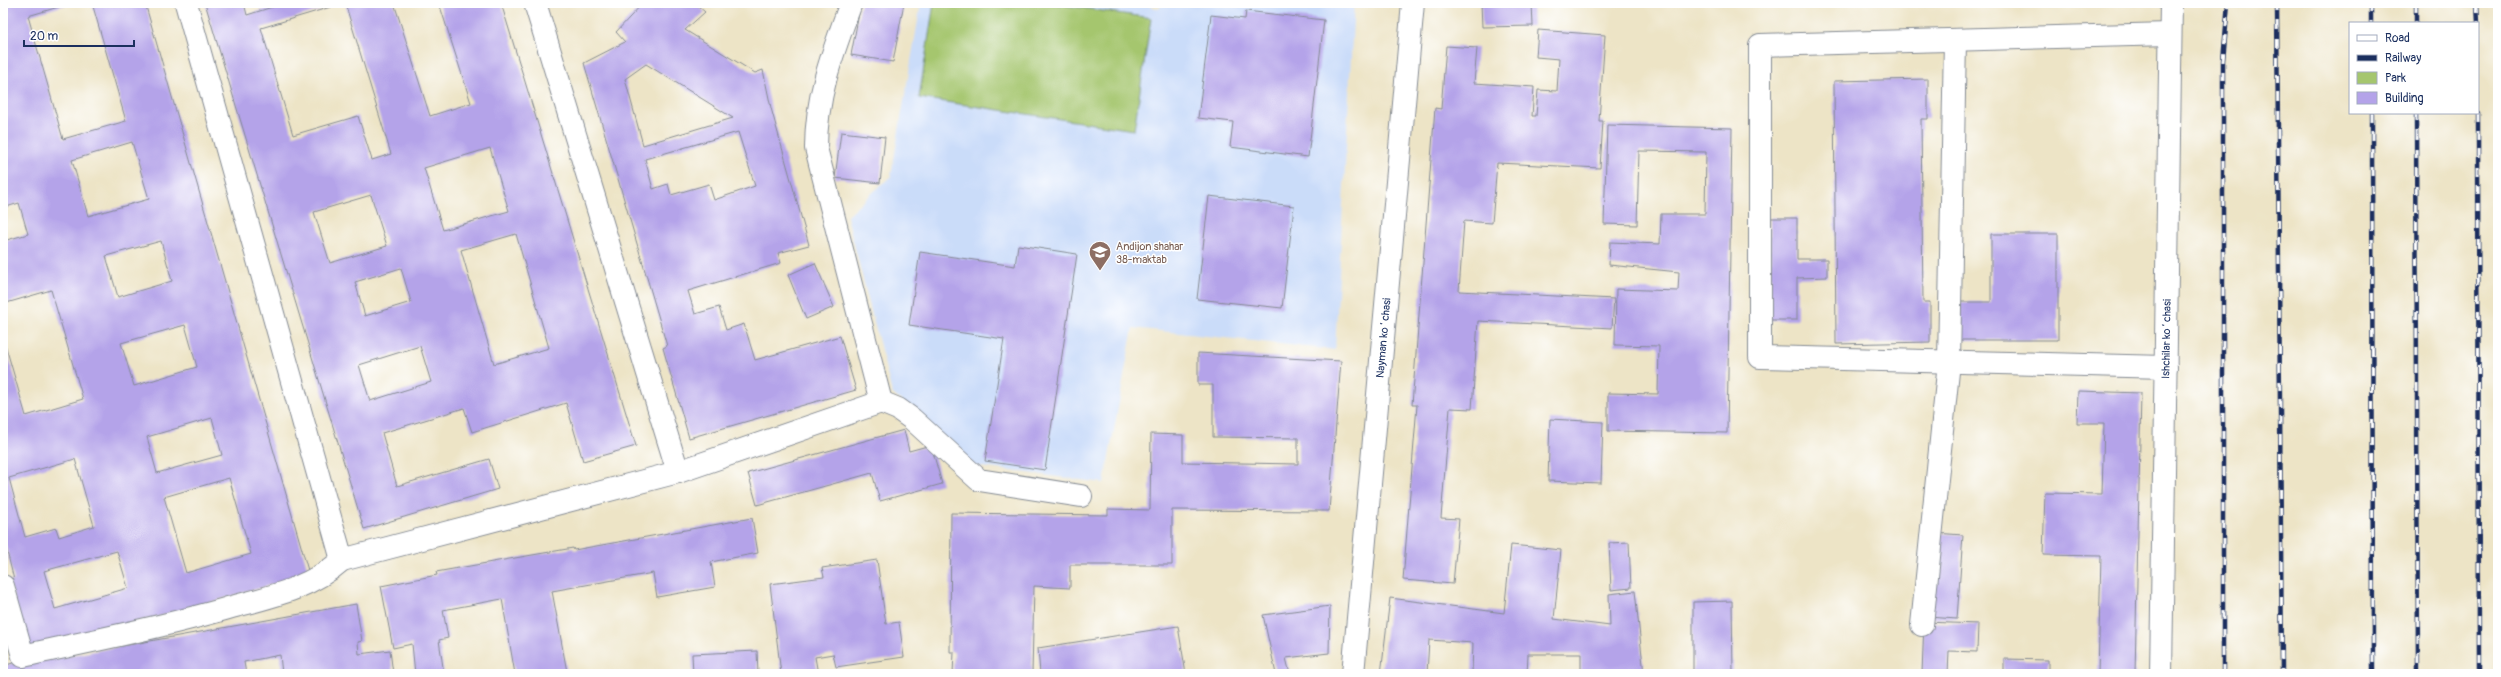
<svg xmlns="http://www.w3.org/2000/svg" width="2501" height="677" viewBox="0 0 2501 677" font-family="Pangolin,sans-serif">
	<rect width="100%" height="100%" fill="#fff"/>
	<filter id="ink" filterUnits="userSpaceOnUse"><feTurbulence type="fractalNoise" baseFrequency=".025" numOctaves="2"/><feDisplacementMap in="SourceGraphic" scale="8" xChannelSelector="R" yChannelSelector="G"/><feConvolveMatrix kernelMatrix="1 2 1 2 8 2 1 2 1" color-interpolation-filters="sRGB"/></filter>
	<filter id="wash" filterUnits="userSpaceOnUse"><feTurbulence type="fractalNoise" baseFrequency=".012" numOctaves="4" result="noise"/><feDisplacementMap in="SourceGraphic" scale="16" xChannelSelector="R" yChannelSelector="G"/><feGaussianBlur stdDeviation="0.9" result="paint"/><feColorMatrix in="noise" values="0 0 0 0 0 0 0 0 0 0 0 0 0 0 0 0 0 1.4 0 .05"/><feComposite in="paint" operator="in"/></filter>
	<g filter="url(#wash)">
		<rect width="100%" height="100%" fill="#ede4c6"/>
		<path fill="#cadcf9" d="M921,3h220l18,6 4,-6h191l-19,347 -202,-22 -29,155 -130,-17 -82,-73 -45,-177 44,-40z"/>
		<path fill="#a5c66e" stroke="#607a66" d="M934,3h114l103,15 -17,112 -215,-32z"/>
		<g id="blocks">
			<g fill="#b4a3e9" fill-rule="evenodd">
				<path d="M3,3h69l-44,13 35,123 63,-18 -34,-118h53l164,571 -136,39 -145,35 -19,-66 5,-2 -11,-45v-198l23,79 57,-17 -32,-109 -48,14v-63l25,-7 -9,-31 -16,5v-59l5,-2 -5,-18zM132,142l17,57 -61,17 -16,-56zM161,241l11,40 -54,16 -12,-41zM185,325l12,42 -63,19 -13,-43zM212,418l10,37 -65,18 -10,-36zM75,459l19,67 -35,11 -3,-9 -31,9 -16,-59zM229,478l22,76 -65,19 -22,-76zM117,551l11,37 -73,21 -11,-38z"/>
				<path d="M205,3h39l3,12 38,-12h59l-83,25 32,107 65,-19 14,44 19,-6 -46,-151h49l36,113 41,-13 -32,-100h62l135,443 -53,15 -17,-58 -94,29 -8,-24 -82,25 15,53 92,-27 9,30 -134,40zM490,148l19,63 -66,19 -19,-62zM371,195l16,51 -57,17 -16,-51zM516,234l33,114 -55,16 -33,-114zM401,268l10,34 -46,14 -10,-34zM420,346l11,36 -61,19 -11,-36z"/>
				<path d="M643,3h56l-2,2 8,7 -20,18 70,43 8,-3 8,38 38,137 -31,8 3,10 -93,28 7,23 24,-7 7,23 18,-6 11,36 85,-24 16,54 -167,48 -26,-90 4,-2 -83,-283 41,-21 -9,-10zM646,64l87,54 -90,27 -18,-66zM738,132l17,54 -41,14 -5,-16 -38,11 -3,-11 -15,5 -8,-30z"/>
				<path d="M861,3h43l-11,59 -42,-7z"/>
				<path d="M1481,3h51l1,23 -51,1z"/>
				<path d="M1246,11l78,9 -16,137 -78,-10 3,-25 -35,-4 13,-103 34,4z"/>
				<path d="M1538,30l67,5 -6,86h4l-3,47 -103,-5 -5,60 -28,-2 -5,70 155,8 -2,29 -134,-7 -6,88 -22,-1 -9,110 18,1 -6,65 -50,-4 14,-175h-5l23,-297 6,1 5,-63 31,2 -3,35 60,4 -2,29h4l2,-26 19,1 2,-32 -23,-2z"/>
				<path d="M1928,79v40h-7l2,183h7v40l-94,2 -2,-263z"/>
				<path d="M1607,125l125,3 -5,305 -119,-2v-38l50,1 1,-48 -44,-1 1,-56 62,2 1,-19 -70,-7 1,-23 50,2 1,-30h44l1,-62 -67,-1 -2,74 -33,-1z"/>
				<path d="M841,132l44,5 -5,46 -45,-5z"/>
				<path d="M1209,196l85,10 -12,102 -85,-9z"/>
				<path d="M1770,218h27v41h30v18l-30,1v42h-26z"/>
				<path d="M1991,234h67v106h-100v-38h33z"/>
				<path d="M1018,245l59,9 -32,216 -60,-9 19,-122 -95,-14 11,-73 95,14z"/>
				<path d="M815,263l19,44 -28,12 -18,-44z"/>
				<path d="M1198,353l143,8 -12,150 -157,-1v55h-102v23l-36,-2 -2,88h-79l1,-22h-4l1,-139 157,2v-6l42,1 1,-76 32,1v27l115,2v-26l-85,-1v-52h-15z"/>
				<path d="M2078,391l63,2 -6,281h-37l3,-118 -58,-1 2,-62 57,1 2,-71h-27z"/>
				<path d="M1550,419l53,3 -2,61 -53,-2z"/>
				<path d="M904,430l5,21 22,-6 11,39 -62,17 -8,-28 -115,32 -9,-32z"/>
				<path d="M752,518l6,35 -47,9 4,25 -58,10 -4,-24 -101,18 15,81 -52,2 -13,-75 -59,11 5,28 -9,2 5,34h-29l-3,-30 -19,4 -12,-62 56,-11 -1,-3 79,-14 58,-10 1,2z"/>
				<path d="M1935,533l28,2 -6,84 -29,-2z"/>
				<path d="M1629,542l2,46 -20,2 -2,-47z"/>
				<path d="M1511,545l50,5 -7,69 56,7 -1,-32 26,-3 9,83h-63v-20h-53l-1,20h-55l1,-31 -44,-3 -2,34h-46l9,-76 114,15z"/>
				<path d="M877,560l9,64 13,-2 5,35 -68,10 -3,-13 -18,3 3,17h-37l-11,-90 54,-7 -2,-9z"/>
				<path d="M1732,601l1,73h-40v-72z"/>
				<path d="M356,604l6,37 -4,1 1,12 31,-4 3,24h-111l-2,-19 -36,7 2,12h-98v-3l-17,3h-128v-8l13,-4 1,3z"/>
				<path d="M1330,606l-1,47 -43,5 4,16h-14l-13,-59z"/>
				<path d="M1924,622l54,2 -1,28 -28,-1 -1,23h-26z"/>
				<path d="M1178,626l8,48h-146l-2,-26z"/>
				<path d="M757,651l1,23h-65l-1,-20z"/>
				<path d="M2004,659l44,1v14h-44z"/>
			</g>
		</g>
	</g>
	<g filter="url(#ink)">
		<use href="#blocks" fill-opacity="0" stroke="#848a92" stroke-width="1"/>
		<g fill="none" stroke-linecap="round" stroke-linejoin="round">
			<g stroke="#848a92" stroke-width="24">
				<g id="minor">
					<path d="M186,3l156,557"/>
					<path d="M535,3l143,469"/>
					<path d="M2166,367l-406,-10v-312l410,-11"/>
					<path d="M881,402l17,7 14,10 67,61 102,16"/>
					<path d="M3,586l20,70c68,-15 136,-28 202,-47 43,-12 83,-19 117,-49l336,-88 203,-70 -65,-254c0,-53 17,-96 35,-145"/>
					<path d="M1922,625l27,-263 6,-322"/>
					<path d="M2161,674l10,-671"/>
				</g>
			</g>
			<g stroke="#848a92" stroke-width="24">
				<path id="major" d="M1353,674l60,-671"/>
			</g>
			<use href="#minor" stroke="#fff" stroke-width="22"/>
			<use href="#major" stroke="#fff" stroke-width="22"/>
			<g stroke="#1b2f5e" stroke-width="4.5">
				<g id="rail">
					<path d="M2277,3l5,671"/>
					<path d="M2371,3v20"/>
					<path d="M2416,3v20"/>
					<path d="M2477,3l1,20"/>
					<path d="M2372,113l1,561"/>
					<path d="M2416,113l2,561"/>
					<path d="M2478,113l1,561"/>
					<path d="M2223,674v-613l5,-58"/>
				</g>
			</g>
			<use href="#rail" stroke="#fff" stroke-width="3" stroke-dasharray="9" stroke-linecap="butt"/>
		</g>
	</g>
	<defs>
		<g id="school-pin" transform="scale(1.15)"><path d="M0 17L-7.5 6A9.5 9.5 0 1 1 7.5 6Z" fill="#8d6e63" stroke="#fff"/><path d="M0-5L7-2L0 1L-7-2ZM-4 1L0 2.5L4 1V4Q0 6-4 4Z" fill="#fff"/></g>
	</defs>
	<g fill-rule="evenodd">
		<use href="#school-pin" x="1100" y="252"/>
	</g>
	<g text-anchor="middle" stroke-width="3" stroke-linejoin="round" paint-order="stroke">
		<g font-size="11" fill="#785e54" stroke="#fff" text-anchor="start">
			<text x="1116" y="250">Andijon shahar<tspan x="1116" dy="13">38-maktab</tspan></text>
		</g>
		<g font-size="11" fill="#1b2f5e" stroke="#fff">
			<text transform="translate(1383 338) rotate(-85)" y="4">Nayman koʻchasi</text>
			<text transform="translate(2166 339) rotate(-89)" y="4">Ishchilar koʻchasi</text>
		</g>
	</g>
	<rect width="2501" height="677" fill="none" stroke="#fff" stroke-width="16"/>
	<rect x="2349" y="22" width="130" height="92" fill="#ffffff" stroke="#a4acbf"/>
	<rect x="2357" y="35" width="20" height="6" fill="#ffffff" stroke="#a4acbf"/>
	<text x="2385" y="42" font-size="12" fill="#1b2f5e">Road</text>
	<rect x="2357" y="55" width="20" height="6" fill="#1b2f5e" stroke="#a4acbf"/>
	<text x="2385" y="62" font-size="12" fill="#1b2f5e">Railway</text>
	<rect x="2357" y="72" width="20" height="12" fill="#a5c66e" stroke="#a4acbf"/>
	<text x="2385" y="82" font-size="12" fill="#1b2f5e">Park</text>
	<rect x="2357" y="92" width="20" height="12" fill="#b4a3e9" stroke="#a4acbf"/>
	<text x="2385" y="102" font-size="12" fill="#1b2f5e">Building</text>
	<path d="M24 40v6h110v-6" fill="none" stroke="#1b2f5e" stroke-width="2"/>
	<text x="30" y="40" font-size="12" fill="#1b2f5e" stroke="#ffffff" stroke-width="3" paint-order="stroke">20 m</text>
</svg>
